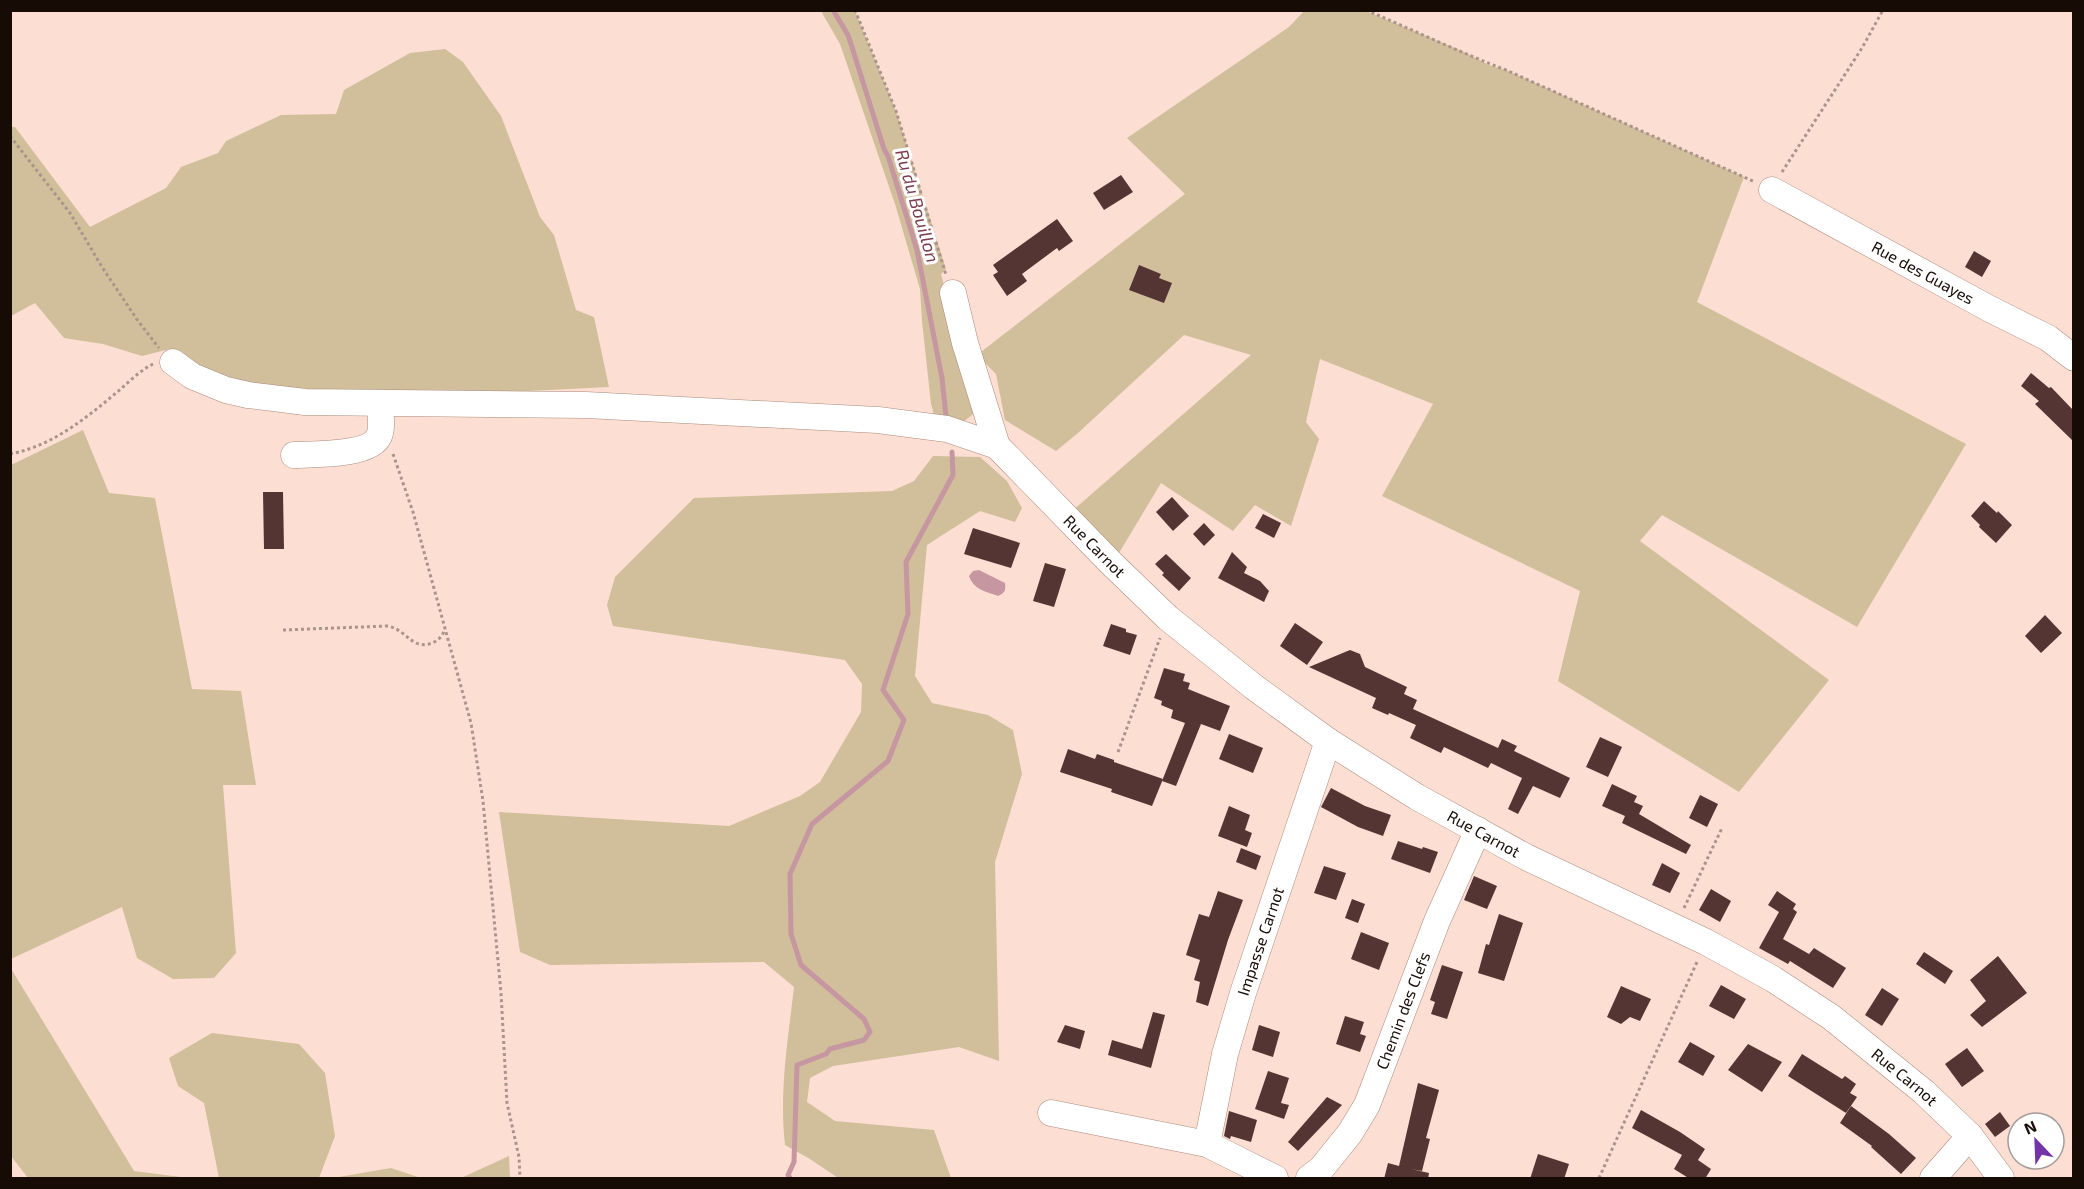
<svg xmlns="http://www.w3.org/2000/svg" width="2084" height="1189" viewBox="0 0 2084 1189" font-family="'Exo 2',sans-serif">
	<rect width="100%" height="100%" fill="#fcdfd2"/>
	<g fill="#d1be9b">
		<path d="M821,11h34l41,100 50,158 -5,5 36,137 -14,11 -28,-4 -4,-14 -9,-83 -2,-32 -25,-85 -55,-160z"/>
		<path d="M1304,11h62l96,40 27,14 17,5 238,107 -47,125 269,142 -109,183 -195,-112 -22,26 189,139 -90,112 -181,-111 22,-90 -198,-95 51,-92 -113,-45 -14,63 13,17 -28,87 -36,-21 -22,26 -72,-48 -42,70 -48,-41 180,-157 -67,-20 -106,98 -22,18 -51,-31 -9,-46 -19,-19 208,-161 -58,-56 162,-111z"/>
		<path d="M445,49l18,13 38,54 39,101 14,18 22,75 18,7 15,70 -203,10 -149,-5 -52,-18 -35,-25 -28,7 -39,-12 -39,-6 -29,-35 -24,13v-189h4l75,100 76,-39 15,-21 37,-14 8,-12 55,-26 55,-1 8,-24 66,-37z"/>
		<path d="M83,430l26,63 46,5 37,191 49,2 15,94h-33l13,168 -22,25 -41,1 -36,-21 -15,-51 -111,52v-494z"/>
		<path d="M933,456l47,1 27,24 15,27 -7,14 -35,-11 -53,34 -12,131 17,27 56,12 25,15 9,44 -27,88 4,199 -40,-14 -126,19 -23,12 -3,24 28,19 99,9 17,48h-113l-28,-19 -25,-14c-6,-53 3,-105 9,-158l-30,-25 -214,3 -30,-13 -21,-140 230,14 71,-30 20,-14 41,-70 1,-28 -17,-24 -232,-34 -6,-21 8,-28 79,-79 198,-7 22,-10z"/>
		<path d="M10,967l124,204 55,7h-161l-17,-22z"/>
		<path d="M212,1033l87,11 26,29 10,63 -16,42h-100l-15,-75 -26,-17 -9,-28z"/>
		<path d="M509,1156l1,22h-49z"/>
		<path d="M391,1168l30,10h-88z"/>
	</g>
	<path fill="#c697a1" d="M979,570l26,13c1,7 0,10 -7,13 -13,-5 -24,-6 -29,-20l4,-5z"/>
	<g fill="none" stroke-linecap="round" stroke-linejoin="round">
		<g stroke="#c697a1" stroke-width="5">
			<path d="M833,10l15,25 4,12 32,102 4,7 29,94 25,128 4,38"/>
			<path d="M790,1178l-2,-3 6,-13 3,-97 29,-11 4,-5 34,-9 6,-8 -6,-13 -63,-54 -10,-31 -1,-60 22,-50 76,-63 16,-41 -21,-30 25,-76 -2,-52 47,-87 -1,-23"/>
		</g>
	</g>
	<g fill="#553533">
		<path d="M1121,175l12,17 -29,18 -11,-17z"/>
		<path d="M1057,219l16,22 -14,10 -2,-3 -35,26 5,7 -20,15 -14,-21 5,-3 -5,-7z"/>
		<path d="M1974,251l17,10 -9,16 -17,-10z"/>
		<path d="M1139,265l22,9 -2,4 13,5 -8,20 -35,-13z"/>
		<path d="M2031,373l18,15 2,-1 22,23v31l-38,-37 4,-3 -18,-15z"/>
		<path d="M263,492h20l1,57h-20z"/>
		<path d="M1172,497l17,19 -16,15 -17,-19z"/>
		<path d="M1984,501l13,12 1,-2 14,14 -16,18 -17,-16 1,-2 -9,-9z"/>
		<path d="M1263,514l18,9 -7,15 -19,-10z"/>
		<path d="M1204,523l11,12 -11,11 -11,-12z"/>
		<path d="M973,528l47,15 -9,25 -47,-14z"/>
		<path d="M1232,552l15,15 -3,6 16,8 9,10 -5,11 -46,-24z"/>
		<path d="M1166,554l25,24 -12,13 -17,-16 2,-2 -9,-9z"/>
		<path d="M1045,563l21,6 -12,38 -21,-6z"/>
		<path d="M2045,615l17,18 -21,20 -16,-17z"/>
		<path d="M1295,623l28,19 -16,23 -27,-19z"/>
		<path d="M1111,624l15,5v3l11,3 -7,20 -27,-9z"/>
		<path d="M1350,650l10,4 5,13 42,20 -3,7 13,6 -4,9 85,39 4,-9 15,7 -3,5 56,27 -10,20 -27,-12 -15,28 -10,-5 14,-31 -31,-15 -3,5 -44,-21 -3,6 -31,-15 6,-13 -27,-12 -1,2 -16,-7 4,-10 -67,-31z"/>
		<path d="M1164,668l21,6 -2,7 7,2 -2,6 42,17 -10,25 -19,-7 -25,62 -14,-5 23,-58 -14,-5 2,-8 -12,-5 1,-4 -8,-3z"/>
		<path d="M1229,734l34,14 -10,25 -34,-14z"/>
		<path d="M1600,737l22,10 -14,30 -22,-10z"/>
		<path d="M1068,749l27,10 2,-5 17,6v2l49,17 -11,27 -41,-14 1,-3 -52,-17z"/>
		<path d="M1612,784l25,12 -3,6 9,4 -4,8 52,31 -5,9 -64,-31 3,-7 -23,-10z"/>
		<path d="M1331,788l34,18 26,9 -8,21 -25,-9 -37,-20z"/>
		<path d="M1700,795l18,9 -11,23 -18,-9z"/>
		<path d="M1229,806l21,9 -5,15 7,3 -5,14 -29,-11z"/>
		<path d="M1398,841l24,8 1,-2 15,5 -8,21 -39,-14z"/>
		<path d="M1241,848l20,8 -5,14 -20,-8z"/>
		<path d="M1662,863l18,10 -10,20 -18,-8z"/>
		<path d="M1324,866l22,7 -10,27 -22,-7z"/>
		<path d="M1474,876l23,10 -10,23 -23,-9z"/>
		<path d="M1711,889l20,12 -11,21 -21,-12z"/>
		<path d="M1218,891l25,9 -15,40 -20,66 -12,-4 4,-20 -6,-2 6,-20 -14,-5 13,-41 10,3z"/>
		<path d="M1777,891l19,13 -3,5 4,3 -14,27 26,15 5,-6 32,20 -13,20 -43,-27 -2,3 -29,-16 20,-36 -11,-7z"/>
		<path d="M1352,899l13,5 -7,19 -13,-5z"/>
		<path d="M1499,914l24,9 -19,58 -26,-8 8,-29 3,1z"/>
		<path d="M1361,932l28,11 -10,27 -28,-11z"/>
		<path d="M1924,952l29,19 -8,13 -29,-20z"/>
		<path d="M1998,956l29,37 -45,34 -12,-12 16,-14 -16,-21z"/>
		<path d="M1442,965l21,7 -16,47 -16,-5 4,-12 -5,-2z"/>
		<path d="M1721,985l25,14 -12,20 -25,-13z"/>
		<path d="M1621,986l30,13 -11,22 -10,-4 -9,7 -14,-7z"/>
		<path d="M1882,988l17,11 -17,27 -17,-11z"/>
		<path d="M1153,1012l12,3 -14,53 -43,-13 4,-15 30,9z"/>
		<path d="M1345,1016l19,6 -4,12 6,2 -6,16 -24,-8z"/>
		<path d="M1065,1025l20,6 -5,18 -23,-7z"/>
		<path d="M1259,1025l21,7 -7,25 -21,-7z"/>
		<path d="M1690,1042l25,14 -12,20 -25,-14z"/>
		<path d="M1748,1044l34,18 -20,30 -34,-22z"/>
		<path d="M1967,1048l17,23 -22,16 -17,-23z"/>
		<path d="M1802,1054l40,25 3,-3 11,8 -6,9 7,4 -11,16 -58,-37z"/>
		<path d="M1268,1071l21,7 -8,25 8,2 -5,14 -29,-10z"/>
		<path d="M1418,1083l21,7 -13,48 4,1 -8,32 -11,-2 18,4 -1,6h-44l4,-16 11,3z"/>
		<path d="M1327,1097l15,8 -44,46 -10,-9z"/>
		<path d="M1851,1106l38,28 27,24 -15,16 -30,-27 1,-1 -32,-23z"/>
		<path d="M1641,1110l39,22 25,17 -7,11 13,9 -6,10h-15l-16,-10 8,-14 -50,-27z"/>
		<path d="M1229,1111l28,9 -6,22 -20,-6 -1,3 -6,-3z"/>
		<path d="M2000,1112l10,14 -15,11 -10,-13z"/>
		<path d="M1538,1154l31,10 -5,15h-34z"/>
	</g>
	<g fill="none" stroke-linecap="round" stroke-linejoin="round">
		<g stroke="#ac8a7c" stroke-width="27">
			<g id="minor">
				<path id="s1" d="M1772,190l216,118 60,30 26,20"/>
				<path d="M953,293l12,50 32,103"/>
				<path id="s2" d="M173,362l19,14 34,14 22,5 57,7 281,3 292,15 69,9 50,17 114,117 57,55 86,69 74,54 89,56 109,60 180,85 67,37 58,38 93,75 46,44 31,42"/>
				<path d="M294,455c19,-1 76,1 85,-19 4,-9 1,-22 1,-32"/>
				<path d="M1051,1113l156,31 68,34"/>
				<path id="s3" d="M1207,1144l18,-90 18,-61 85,-252"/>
				<path id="s4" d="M1309,1178l12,-9 29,-36 17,-28 70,-184 41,-91"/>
				<path d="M1933,1178l37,-42"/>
			</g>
		</g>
		<g stroke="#ab948a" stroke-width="3" stroke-dasharray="3 3" stroke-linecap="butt">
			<path d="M855,10l41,101 50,164"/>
			<path d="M1366,10c47,20 93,42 140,60l249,112"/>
			<path d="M10,136l60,77 32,54 36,54 21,27"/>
			<path d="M1782,172l80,-124 21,-38"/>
			<path d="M10,454c42,-8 75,-35 106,-61 12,-10 23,-22 37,-29"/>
			<path d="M393,454l20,58 58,211 12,78 18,192 6,110 12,54 1,21"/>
			<path d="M283,630l104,-4c13,2 18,11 29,17 11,5 25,-2 28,-12"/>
			<path d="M1118,752l42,-114"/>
			<path d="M1684,908l38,-80"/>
			<path d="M1599,1178l98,-216"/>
		</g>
		<use href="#minor" stroke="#fff" stroke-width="26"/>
	</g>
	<g text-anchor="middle" stroke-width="6" stroke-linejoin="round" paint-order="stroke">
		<g font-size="16" fill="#170b06" stroke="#fff">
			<text dy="6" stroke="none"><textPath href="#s1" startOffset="172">Rue des Guayes</textPath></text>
			<text dy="6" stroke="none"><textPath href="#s2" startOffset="976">Rue Carnot</textPath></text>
			<text dy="6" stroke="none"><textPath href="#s2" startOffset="1462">Rue Carnot</textPath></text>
			<text dy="6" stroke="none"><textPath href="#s3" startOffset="210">Impasse Carnot</textPath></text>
			<text dy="6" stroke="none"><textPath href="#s4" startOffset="195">Chemin des Clefs</textPath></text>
			<text dy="6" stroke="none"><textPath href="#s2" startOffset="1950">Rue Carnot</textPath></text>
		</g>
		<g font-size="18" font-style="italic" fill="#7c3e4e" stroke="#fff">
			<text transform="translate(917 206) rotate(74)" y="6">Ru du Bouillon</text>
		</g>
	</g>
	<rect width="2084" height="1189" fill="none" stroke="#170b06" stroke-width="24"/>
	<g transform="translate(2036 1141) rotate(337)"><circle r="28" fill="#ffffff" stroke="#a29d9b" stroke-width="1.5"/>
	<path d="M0-4.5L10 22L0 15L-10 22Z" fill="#7434a8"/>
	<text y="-9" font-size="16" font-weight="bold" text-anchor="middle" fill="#170b06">N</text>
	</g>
</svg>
